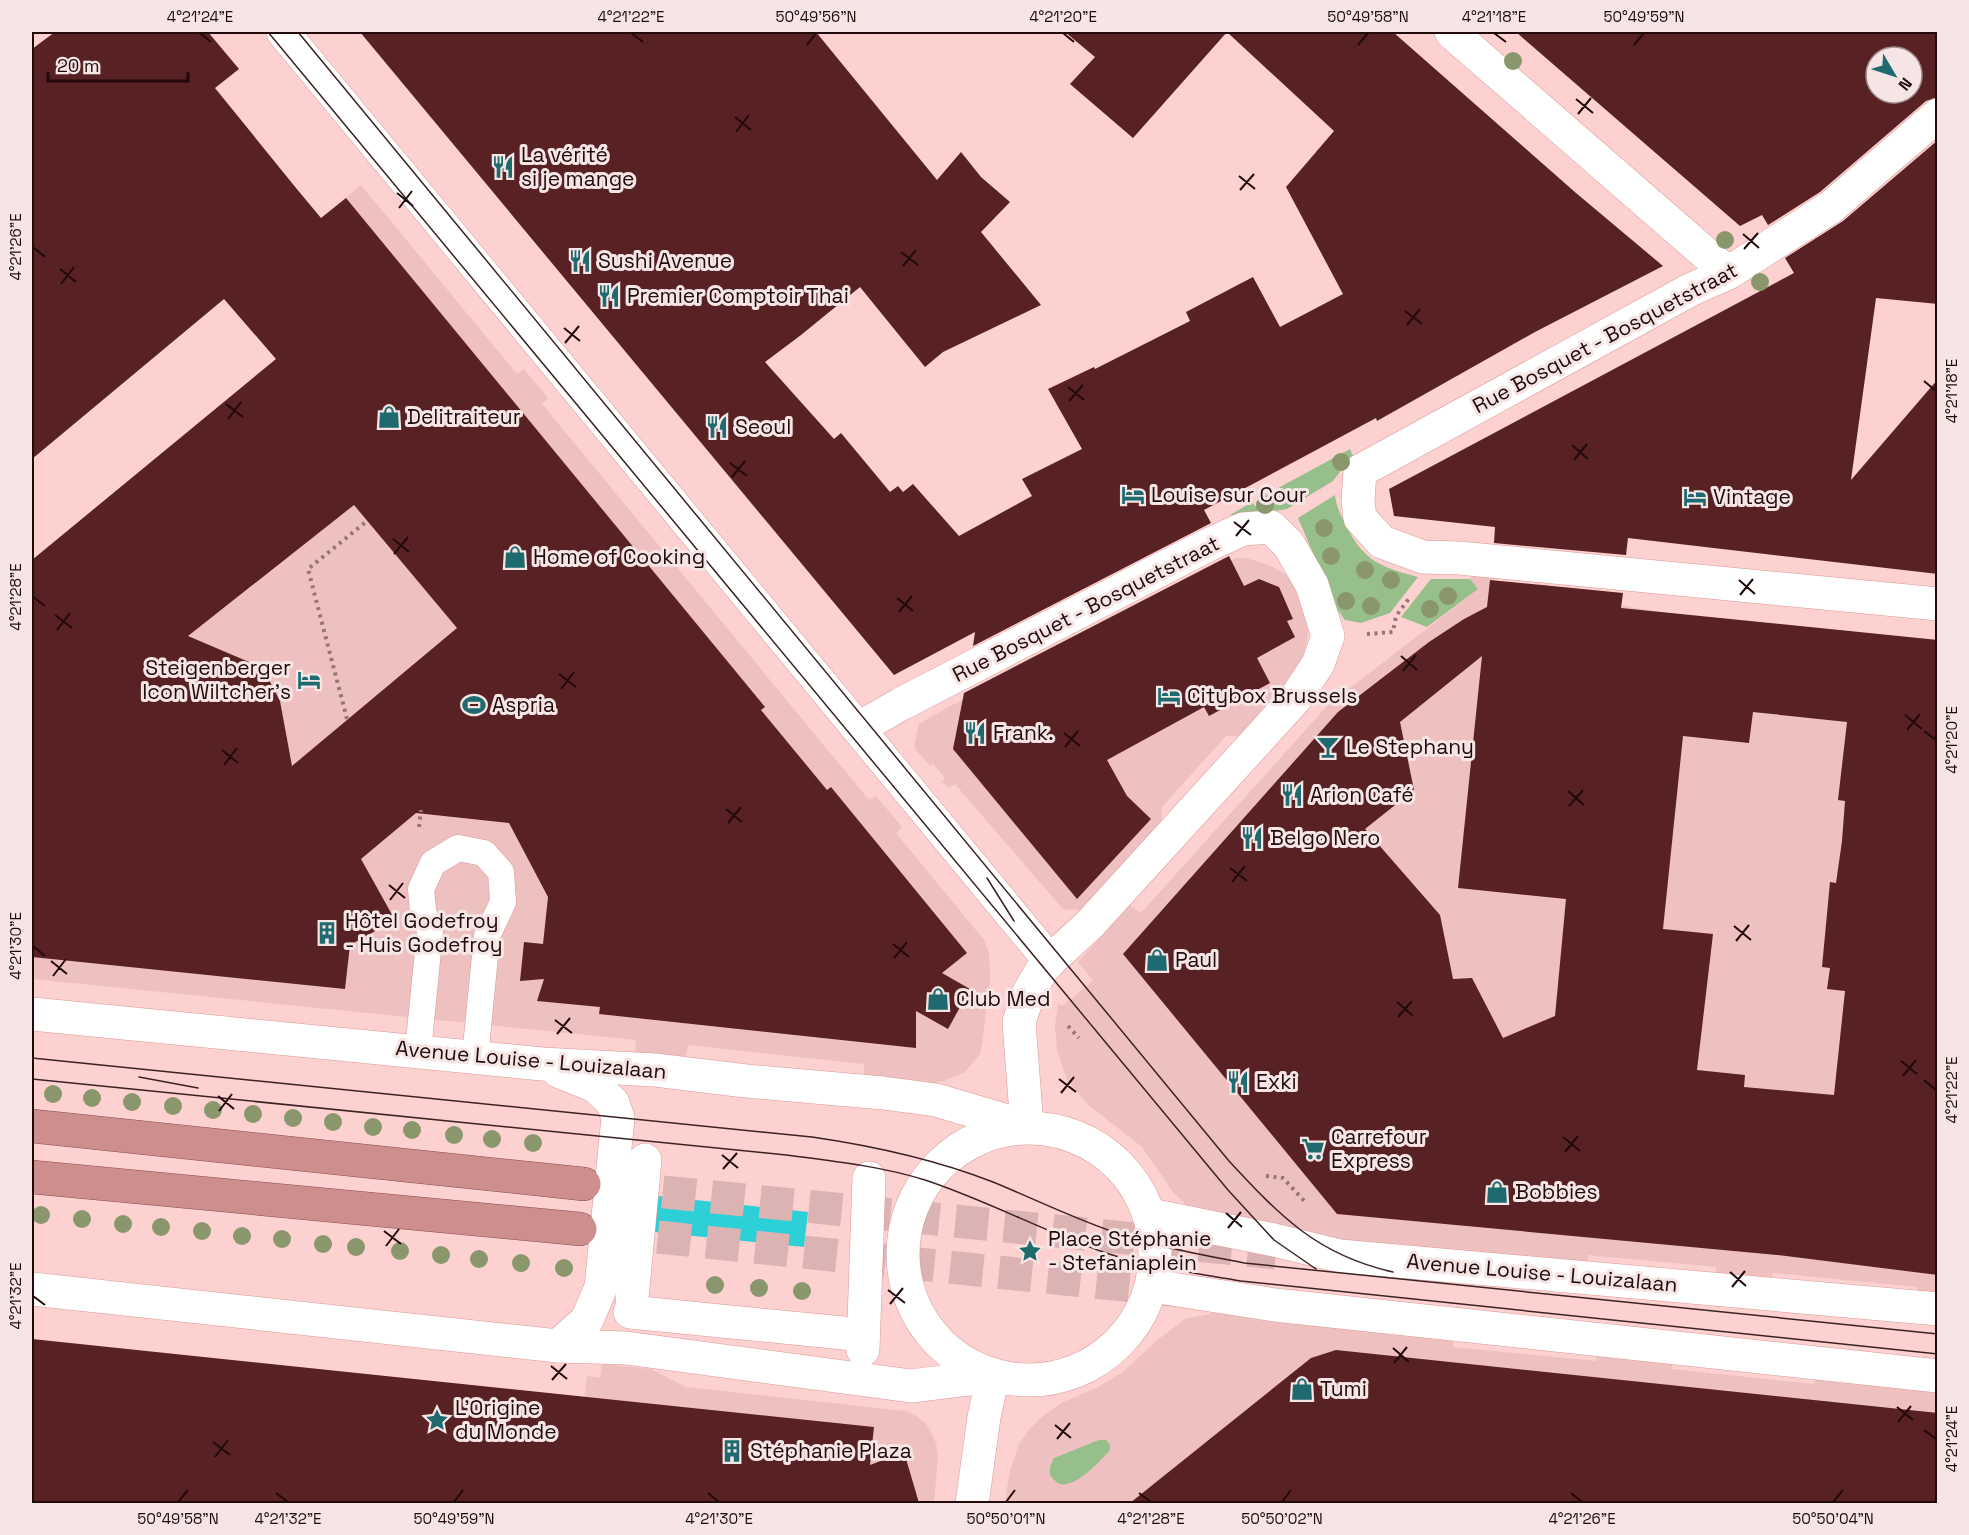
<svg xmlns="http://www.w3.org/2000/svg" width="1969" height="1535" viewBox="0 0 1969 1535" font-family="'Space Grotesk',sans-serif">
	<rect width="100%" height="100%" fill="#fcd1d0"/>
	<g fill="#efc0c0">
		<path d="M361,185l156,189 7,-5 24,29 -6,6 327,396 7,-4 26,31 -6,6 88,107 5,13 1,25 -7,60 -3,16 -15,18 -21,9 -10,2 -70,-6v-13l-176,-19 -3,14 -50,-6 1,-13 -604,-61v-419l244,-201 -52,-60z"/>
		<path d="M1237,558h9l23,7 16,9 11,11 14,40 -7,31 -8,20 -52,60h-17l-64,71 -1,19 -75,83 -18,1 -6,-2 -107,-124 -6,4 -7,-6 3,-4 -12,-14 -3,2 -14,-16 -2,-4 4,-18 1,-4 26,-15 260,-138z"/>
		<path d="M1494,572v12l208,35 235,29v654l-20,-2v-13l-144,-14 -3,12 -54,-5v-13l-128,-12 -1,12 -334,-34 -61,-22 -19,-19 -31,-45 -55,-43 -20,-24 -10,-30 -2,-24 3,-23 4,3 31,-25 -15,-19 52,-57 11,8 187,-208 149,-115 -7,-11 5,-5z"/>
		<path d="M1219,1312l235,22 -1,13 143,14 2,-12 75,8 -1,12 142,15 2,-13 121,13v119l-932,1 4,-30 10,-30 9,-13 11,-12 22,-16 37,-16 25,-15 33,-31 29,-22z"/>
		<path d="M602,1364l49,5 35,18 219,24 13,6 9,8 9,18 2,13 -4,47 -360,1 13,-128 13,2z"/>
	</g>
	<g fill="#97bf8c">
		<path d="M1350,449l4,9 -12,11 -9,12 -46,28 -38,6h-19l22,-13 4,5 3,-3 -1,-5z"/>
		<path d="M1335,495c1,12 7,22 12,32 17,35 35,40 71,50l-28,36 -29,10 -16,-3 -8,-11 -39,-91z"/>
		<path d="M1431,579h39l8,10 -51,38 -26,-10z"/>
		<path d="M1099,1440h7l4,5v5c-10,11 -34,38 -50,34 -5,-2 -7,-6 -10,-9v-8l4,-9z"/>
	</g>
	<path fill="#2dd0d7" d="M658,1196l150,16 -4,35 -150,-15z"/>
	<g fill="#582124" fill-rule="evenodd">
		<path d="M55,32h153l31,37 -24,19 81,100 25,30 25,-20 419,509 -4,3 66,80 4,-3 136,166 -25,20 28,16 -22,40 -32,-18v37l-317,-34 1,-7 -63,-6 7,-22 -24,2 4,-39 19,2 5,-47 -39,-74 -93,-10 -55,46 34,61 -45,25 -5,44 -313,-32v-397l244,-201 -52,-60 -192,160v-410zM354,505l103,123 -165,138 -12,-65 -11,-21 -20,-18 -61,-26z"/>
		<path d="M360,32h456l121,148 24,-28 20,25 29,25 -29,30 60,73 -98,47 -18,15 -65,-80 -59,48 -36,27 69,77 7,-6 49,59 8,-6 5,6 10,-8 46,52 73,-40 -10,-17 60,-30 -34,-60 46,-22 1,2 95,-48 -4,-9 67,-35 27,50 63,-33 -57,-107 48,-56 -107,-99h166l183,161 87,73 -128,66 -158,89 -1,-3 -172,92 7,13 -238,123 2,-14 -81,43z"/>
		<path d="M1065,32h162l-94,106 -63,-54 25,-27z"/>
		<path d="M1516,32h422v65l-12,4 -106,91 -52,33 -6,-10 -22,11zM1876,57h36v36h-36z"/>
		<path d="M1938,140v164l-62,-6 -25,182 87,-101v195l-310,-36 -2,17 -132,-12 1,-16 -101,-11 -5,-27 405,-216 -9,-15 58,-37z"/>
		<path d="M1229,556l15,30 15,-7 20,8 14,32 -6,2 8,16 -38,21 13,25 -61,33 -5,-9 -97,53 20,36 24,23 -74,80 -124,-150 11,-56z"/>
		<path d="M1490,580l133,13 -2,15 317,32v635l-161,-20 -440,-41 -214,-260 215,-242 91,-70 35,-23 23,-12zM1482,656l-24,232 108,11 -11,117 -52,22 -31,-60 -19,1 -13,-64 -75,-86 49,-39 -14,-68zM1753,712l94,10 -9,78 7,1 -3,40 -6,42 -6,-1 -8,85 8,1 -3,21 18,2 -11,104 -90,-8 1,-12 -48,-5 16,-136 -50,-5 20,-193 66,7z"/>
		<path d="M32,1339l842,88 -4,38 34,-13 15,51h-887z"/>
		<path d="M1336,1350l602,63v90h-808l181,-145z"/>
	</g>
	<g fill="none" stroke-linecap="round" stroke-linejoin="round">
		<g stroke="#dbb3b2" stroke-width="33" stroke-dasharray="33 16" stroke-linecap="butt">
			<path d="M614,1187l662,66"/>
			<path d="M609,1232l572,59"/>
		</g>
		<g stroke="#db9898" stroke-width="27">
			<path id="service" d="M418,1051l12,-120 -7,-20 -2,-22 12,-26 25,-15 26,5 17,19 2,30 -16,34 -12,121"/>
		</g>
		<g stroke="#db9898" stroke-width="34">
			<g id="pedestrian">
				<path d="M632,1298l13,-138"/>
				<path d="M630,1312l233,23"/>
				<path d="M863,1350l6,-172"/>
			</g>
		</g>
		<g stroke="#db9898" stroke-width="34">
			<g id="minor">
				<path d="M1451,32l277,241"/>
				<path d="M1938,115l-107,92 -103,66 -38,17 -330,181 -2,30 2,17 22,24 41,15 36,1 479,46"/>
				<path d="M859,728l42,-24 307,-159 35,-16 28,-2 18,18 23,40 16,51 -10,28 -23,35 -205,225 -40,37"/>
				<path d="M972,1504l12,-87 9,-41"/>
			</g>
		</g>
		<g stroke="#db9898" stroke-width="34">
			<g id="secondary">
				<path d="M283,32l767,929 -7,7 -14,24 -10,30 8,105"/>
				<path d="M32,1014l510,50 113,6 91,11 137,12 53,7 91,27"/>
				<path d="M558,1071l37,15 18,17 5,15 -17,169 -14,33 -29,26"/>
				<circle cx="1029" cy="1254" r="126"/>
				<path d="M1150,1215l124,25 66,16 598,53"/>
				<path d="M1152,1286l123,19 663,71"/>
				<path d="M32,1289l526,57 68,2 285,38 82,-10"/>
			</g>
		</g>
		<g stroke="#8a4d4e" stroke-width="34">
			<g id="trunk">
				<path d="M32,1126l552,58"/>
				<path d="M32,1177l548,52"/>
			</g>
		</g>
		<g stroke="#977575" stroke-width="4" stroke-dasharray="3 4.5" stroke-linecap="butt">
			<path d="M1367,634l26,-2 3,-16 15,-20"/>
			<path d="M347,719l-39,-150 59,-48"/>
			<path d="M419,827l2,-17"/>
			<path d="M1068,1026l11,12"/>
			<path d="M1266,1176l17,2 24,26"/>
		</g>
		<use href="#service" stroke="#fff" stroke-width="26"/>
		<use href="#pedestrian" stroke="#fff" stroke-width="33"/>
		<use href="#minor" stroke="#fff" stroke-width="33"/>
		<use href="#secondary" stroke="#fff" stroke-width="33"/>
		<use href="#trunk" stroke="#ce8e8e" stroke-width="33"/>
		<g stroke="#3c2223" stroke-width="1.5">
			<path d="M268,32l960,1158 46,50 42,29"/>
			<path d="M298,32l931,1129c51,55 88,94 164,111"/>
			<path d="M987,878l27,43"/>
			<path d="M32,1058l780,79c62,9 122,22 181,45 39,16 78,35 118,49 43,15 88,23 133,32l694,71"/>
			<path d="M139,1077l59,11"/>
			<path d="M32,1079l754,76c47,6 94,11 139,25 61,20 118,51 178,72 44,15 92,21 138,29l697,73"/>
		</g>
	</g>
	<g fill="#8a976c">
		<circle cx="1513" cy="61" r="9"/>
		<circle cx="1725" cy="240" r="9"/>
		<circle cx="1760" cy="282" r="9"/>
		<circle cx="1341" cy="462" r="9"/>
		<circle cx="1265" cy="505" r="9"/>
		<circle cx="1324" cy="528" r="9"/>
		<circle cx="1331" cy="556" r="9"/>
		<circle cx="1365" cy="570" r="9"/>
		<circle cx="1391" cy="580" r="9"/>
		<circle cx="1448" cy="596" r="9"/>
		<circle cx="1346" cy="601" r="9"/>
		<circle cx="1371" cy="606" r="9"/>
		<circle cx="1430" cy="609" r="9"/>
		<circle cx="53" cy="1094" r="9"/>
		<circle cx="92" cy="1098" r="9"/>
		<circle cx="132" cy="1102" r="9"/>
		<circle cx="173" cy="1106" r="9"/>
		<circle cx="213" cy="1110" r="9"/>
		<circle cx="253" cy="1114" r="9"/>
		<circle cx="293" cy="1118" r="9"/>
		<circle cx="333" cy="1122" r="9"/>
		<circle cx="373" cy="1127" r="9"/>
		<circle cx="412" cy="1130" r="9"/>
		<circle cx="454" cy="1135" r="9"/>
		<circle cx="492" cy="1139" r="9"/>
		<circle cx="533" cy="1143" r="9"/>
		<circle cx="41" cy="1215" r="9"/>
		<circle cx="82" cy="1219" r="9"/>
		<circle cx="123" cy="1224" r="9"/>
		<circle cx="161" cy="1227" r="9"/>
		<circle cx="202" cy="1231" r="9"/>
		<circle cx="242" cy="1236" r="9"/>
		<circle cx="282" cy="1239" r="9"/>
		<circle cx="323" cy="1244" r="9"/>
		<circle cx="356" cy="1247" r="9"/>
		<circle cx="400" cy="1251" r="9"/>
		<circle cx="441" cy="1255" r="9"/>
		<circle cx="479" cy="1259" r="9"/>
		<circle cx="521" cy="1263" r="9"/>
		<circle cx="564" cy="1268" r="9"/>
		<circle cx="715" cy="1285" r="9"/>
		<circle cx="759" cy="1288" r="9"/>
		<circle cx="802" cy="1291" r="9"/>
	</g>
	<path fill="none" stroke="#220a0b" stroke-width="2" d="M200,33l11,9M631,33l12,9M1063,33l11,9M1494,33l12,9M807,45l9,-12M1358,45l10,-12M1634,45l10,-12M1576,99l17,14M1578,114l13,-16M735,117l16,13M736,132l13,-17M1239,176l16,13M1240,190l14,-16M397,193l16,13M399,208l13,-17M1743,234l16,14M33,247l12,10M1744,249l14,-16M901,252l17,13M903,266l13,-16M60,269l16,13M61,284l13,-17M1405,311l17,13M1407,325l13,-16M564,328l16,13M565,343l14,-17M1924,381l12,10M1068,387l16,13M1069,401l14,-16M226,404l17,13M228,419l13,-17M1572,445l16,14M1574,460l13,-16M730,463l17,13M732,477l13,-16M1234,522l17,13M1236,536l13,-16M393,539l16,13M394,554l14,-17M1739,580l16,14M1740,595l13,-16M33,597l12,9M897,598l16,13M899,612l13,-16M55,615l17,13M57,630l13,-17M1401,656l16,14M1403,671l13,-16M559,674l17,13M561,689l13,-17M1905,715l17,14M1907,730l13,-16M1924,731l12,9M1064,733l16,13M1065,747l13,-16M222,750l16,13M224,765l13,-17M1568,791l16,14M1569,806l14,-16M726,809l16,13M728,823l13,-16M1230,868l17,13M1232,882l13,-16M389,885l16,13M390,900l13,-17M1734,926l17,14M1736,941l13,-16M893,944l16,13M33,946l12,10M894,958l13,-16M51,961l16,13M53,976l13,-17M1397,1002l16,14M1398,1017l14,-16M555,1020l17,13M557,1034l13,-16M1901,1061l16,13M1903,1076l13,-16M1059,1079l17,13M1924,1080l12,10M1061,1093l13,-16M218,1096l16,13M219,1111l13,-17M1563,1137l17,14M1565,1152l13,-16M722,1155l16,13M723,1169l14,-16M1226,1213l16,14M1228,1228l13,-16M384,1231l17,13M386,1246l13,-17M1730,1272l16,14M1732,1287l13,-16M888,1290l17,13M33,1296l12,9M890,1304l13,-16M1393,1348l16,14M1394,1363l13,-16M551,1366l16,13M552,1380l14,-16M1897,1407l16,13M1898,1422l13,-16M1055,1425l16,13M1924,1430l12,9M1057,1439l13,-16M213,1442l17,13M215,1457l13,-17M276,1493l12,9M708,1493l11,9M1139,1493l12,9M1571,1493l11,9M178,1502l10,-12M454,1502l9,-12M1006,1502l9,-12M1282,1502l9,-12M1833,1502l10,-12"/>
	<defs>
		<g id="restaurant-bare" transform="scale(1.8)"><path d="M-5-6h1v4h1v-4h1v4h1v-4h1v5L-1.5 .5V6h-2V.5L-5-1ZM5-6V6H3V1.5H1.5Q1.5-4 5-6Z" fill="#1e6a6e" stroke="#f5e6e5" stroke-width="2.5" paint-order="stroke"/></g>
		<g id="shop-bare" transform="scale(1.8)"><path d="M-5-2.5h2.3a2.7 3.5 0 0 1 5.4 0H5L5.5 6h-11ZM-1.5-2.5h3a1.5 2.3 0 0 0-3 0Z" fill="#1e6a6e" stroke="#f5e6e5" stroke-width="2.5" paint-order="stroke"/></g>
		<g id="hotel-bare" transform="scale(1.8)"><path d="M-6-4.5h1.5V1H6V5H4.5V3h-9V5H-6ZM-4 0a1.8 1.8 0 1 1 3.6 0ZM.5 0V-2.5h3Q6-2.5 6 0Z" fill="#1e6a6e" stroke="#f5e6e5" stroke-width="2.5" paint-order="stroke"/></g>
		<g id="stadium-bare" transform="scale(1.8)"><path d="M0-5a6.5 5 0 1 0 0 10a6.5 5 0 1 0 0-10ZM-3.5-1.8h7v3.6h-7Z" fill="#1e6a6e" stroke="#f5e6e5" stroke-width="2.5" paint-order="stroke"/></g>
		<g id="bar-bare" transform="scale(1.8)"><path d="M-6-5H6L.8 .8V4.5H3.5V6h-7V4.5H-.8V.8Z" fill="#1e6a6e" stroke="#f5e6e5" stroke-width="2.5" paint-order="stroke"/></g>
		<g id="building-bare" transform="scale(1.8)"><path d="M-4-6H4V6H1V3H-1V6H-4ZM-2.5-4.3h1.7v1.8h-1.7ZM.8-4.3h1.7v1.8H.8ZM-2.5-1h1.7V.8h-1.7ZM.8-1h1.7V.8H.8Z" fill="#1e6a6e" stroke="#f5e6e5" stroke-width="2.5" paint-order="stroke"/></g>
		<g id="supermarket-bare" transform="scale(1.8)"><path d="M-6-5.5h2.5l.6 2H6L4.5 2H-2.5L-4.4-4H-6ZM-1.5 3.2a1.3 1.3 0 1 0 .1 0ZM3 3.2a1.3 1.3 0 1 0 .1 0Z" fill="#1e6a6e" stroke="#f5e6e5" stroke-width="2.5" paint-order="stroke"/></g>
		<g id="sight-bare" transform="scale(1.8)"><path d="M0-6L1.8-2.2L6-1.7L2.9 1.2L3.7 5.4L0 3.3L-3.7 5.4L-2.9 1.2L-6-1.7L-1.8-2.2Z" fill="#1e6a6e" stroke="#f5e6e5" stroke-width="2.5" paint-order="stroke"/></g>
	</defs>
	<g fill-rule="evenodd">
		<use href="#restaurant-bare" x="503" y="167"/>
		<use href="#restaurant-bare" x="580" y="261"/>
		<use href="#restaurant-bare" x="609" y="296"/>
		<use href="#shop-bare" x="389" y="417"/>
		<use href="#restaurant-bare" x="717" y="427"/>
		<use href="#hotel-bare" x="1133" y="495"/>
		<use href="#hotel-bare" x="1695" y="497"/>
		<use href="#shop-bare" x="515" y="557"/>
		<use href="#hotel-bare" x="309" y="680"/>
		<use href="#hotel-bare" x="1169" y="696"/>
		<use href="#stadium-bare" x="474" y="705"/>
		<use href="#restaurant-bare" x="975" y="733"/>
		<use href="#bar-bare" x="1328" y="747"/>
		<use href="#restaurant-bare" x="1292" y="795"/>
		<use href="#restaurant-bare" x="1252" y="838"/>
		<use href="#building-bare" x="327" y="933"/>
		<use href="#shop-bare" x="1157" y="960"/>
		<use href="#shop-bare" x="938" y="999"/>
		<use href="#restaurant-bare" x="1238" y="1082"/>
		<use href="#supermarket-bare" x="1313" y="1149"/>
		<use href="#shop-bare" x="1497" y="1192"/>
		<use href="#sight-bare" x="1030" y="1251"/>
		<use href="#shop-bare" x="1302" y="1389"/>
		<use href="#sight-bare" x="437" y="1420"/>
		<use href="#building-bare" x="732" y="1451"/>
	</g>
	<g text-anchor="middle" stroke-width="6" stroke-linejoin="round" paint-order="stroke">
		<g font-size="21" fill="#220a0b" stroke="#f5e6e5" text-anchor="start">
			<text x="521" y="162">La vérité<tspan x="521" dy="24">si je mange</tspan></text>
			<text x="598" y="268">Sushi Avenue</text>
			<text x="627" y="303">Premier Comptoir Thai</text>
			<text x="407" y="424">Delitraiteur</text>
			<text x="735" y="434">Seoul</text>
			<text x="1151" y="502">Louise sur Cour</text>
			<text x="1713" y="504">Vintage</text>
			<text x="533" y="564">Home of Cooking</text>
			<text x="291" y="675" text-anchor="end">Steigenberger<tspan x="291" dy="24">Icon Wiltcher’s</tspan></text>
			<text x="1187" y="703">Citybox Brussels</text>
			<text x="492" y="712">Aspria</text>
			<text x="993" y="740">Frank.</text>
			<text x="1346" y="754">Le Stephany</text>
			<text x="1310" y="802">Arion Café</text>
			<text x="1270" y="845">Belgo Nero</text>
			<text x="345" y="928">Hôtel Godefroy<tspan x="345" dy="24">- Huis Godefroy</tspan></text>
			<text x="1175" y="967">Paul</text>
			<text x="956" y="1006">Club Med</text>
			<text x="1256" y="1089">Exki</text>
			<text x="1331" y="1144">Carrefour<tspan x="1331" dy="24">Express</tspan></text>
			<text x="1515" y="1199">Bobbies</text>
			<text x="1048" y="1246">Place Stéphanie<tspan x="1048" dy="24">- Stefaniaplein</tspan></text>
			<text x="1320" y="1396">Tumi</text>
			<text x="455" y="1415">L’Origine<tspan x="455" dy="24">du Monde</tspan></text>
			<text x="750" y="1458">Stéphanie Plaza</text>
		</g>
		<g font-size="21" fill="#220a0b" stroke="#f5e6e5">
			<text transform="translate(1605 338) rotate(-28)" y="7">Rue Bosquet - Bosquetstraat</text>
			<text transform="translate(1086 609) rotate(-27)" y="7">Rue Bosquet - Bosquetstraat</text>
			<text transform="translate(531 1060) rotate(5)" y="7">Avenue Louise - Louizalaan</text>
			<text transform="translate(1542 1273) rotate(5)" y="7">Avenue Louise - Louizalaan</text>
		</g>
	</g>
	<rect width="1969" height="1535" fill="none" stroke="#f5e6e5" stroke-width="66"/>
	<g transform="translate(1894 75) rotate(129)"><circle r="28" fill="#f5e6e5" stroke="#a18e8e" stroke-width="1.5"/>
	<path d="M0-4.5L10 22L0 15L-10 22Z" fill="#1e6a6e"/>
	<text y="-9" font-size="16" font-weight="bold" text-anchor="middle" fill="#220a0b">N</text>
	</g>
	<path d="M48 72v9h140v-9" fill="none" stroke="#220a0b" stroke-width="3"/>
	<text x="57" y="72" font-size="18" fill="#220a0b" stroke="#f5e6e5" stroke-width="4.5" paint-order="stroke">20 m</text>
	<rect x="33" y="33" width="1903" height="1469" fill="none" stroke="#220a0b" stroke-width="2"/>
	<g font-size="15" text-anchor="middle" fill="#220a0b">
		<text x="200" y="22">4°21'24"E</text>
		<text x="631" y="22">4°21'22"E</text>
		<text x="816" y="22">50°49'56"N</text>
		<text x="1063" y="22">4°21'20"E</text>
		<text x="1368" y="22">50°49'58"N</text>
		<text x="1494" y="22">4°21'18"E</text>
		<text x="1644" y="22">50°49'59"N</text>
		<text transform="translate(16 247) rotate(-90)" y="5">4°21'26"E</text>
		<text transform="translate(1952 391) rotate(-90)" y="5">4°21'18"E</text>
		<text transform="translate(16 597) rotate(-90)" y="5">4°21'28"E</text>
		<text transform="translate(1952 740) rotate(-90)" y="5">4°21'20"E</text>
		<text transform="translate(16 946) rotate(-90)" y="5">4°21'30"E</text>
		<text transform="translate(1952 1090) rotate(-90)" y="5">4°21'22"E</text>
		<text transform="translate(16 1296) rotate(-90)" y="5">4°21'32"E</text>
		<text transform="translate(1952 1439) rotate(-90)" y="5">4°21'24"E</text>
		<text x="178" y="1524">50°49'58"N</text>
		<text x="288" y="1524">4°21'32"E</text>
		<text x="454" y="1524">50°49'59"N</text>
		<text x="719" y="1524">4°21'30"E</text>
		<text x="1006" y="1524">50°50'01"N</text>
		<text x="1151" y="1524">4°21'28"E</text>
		<text x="1282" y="1524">50°50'02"N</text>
		<text x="1582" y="1524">4°21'26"E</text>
		<text x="1833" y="1524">50°50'04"N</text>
	</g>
</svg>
